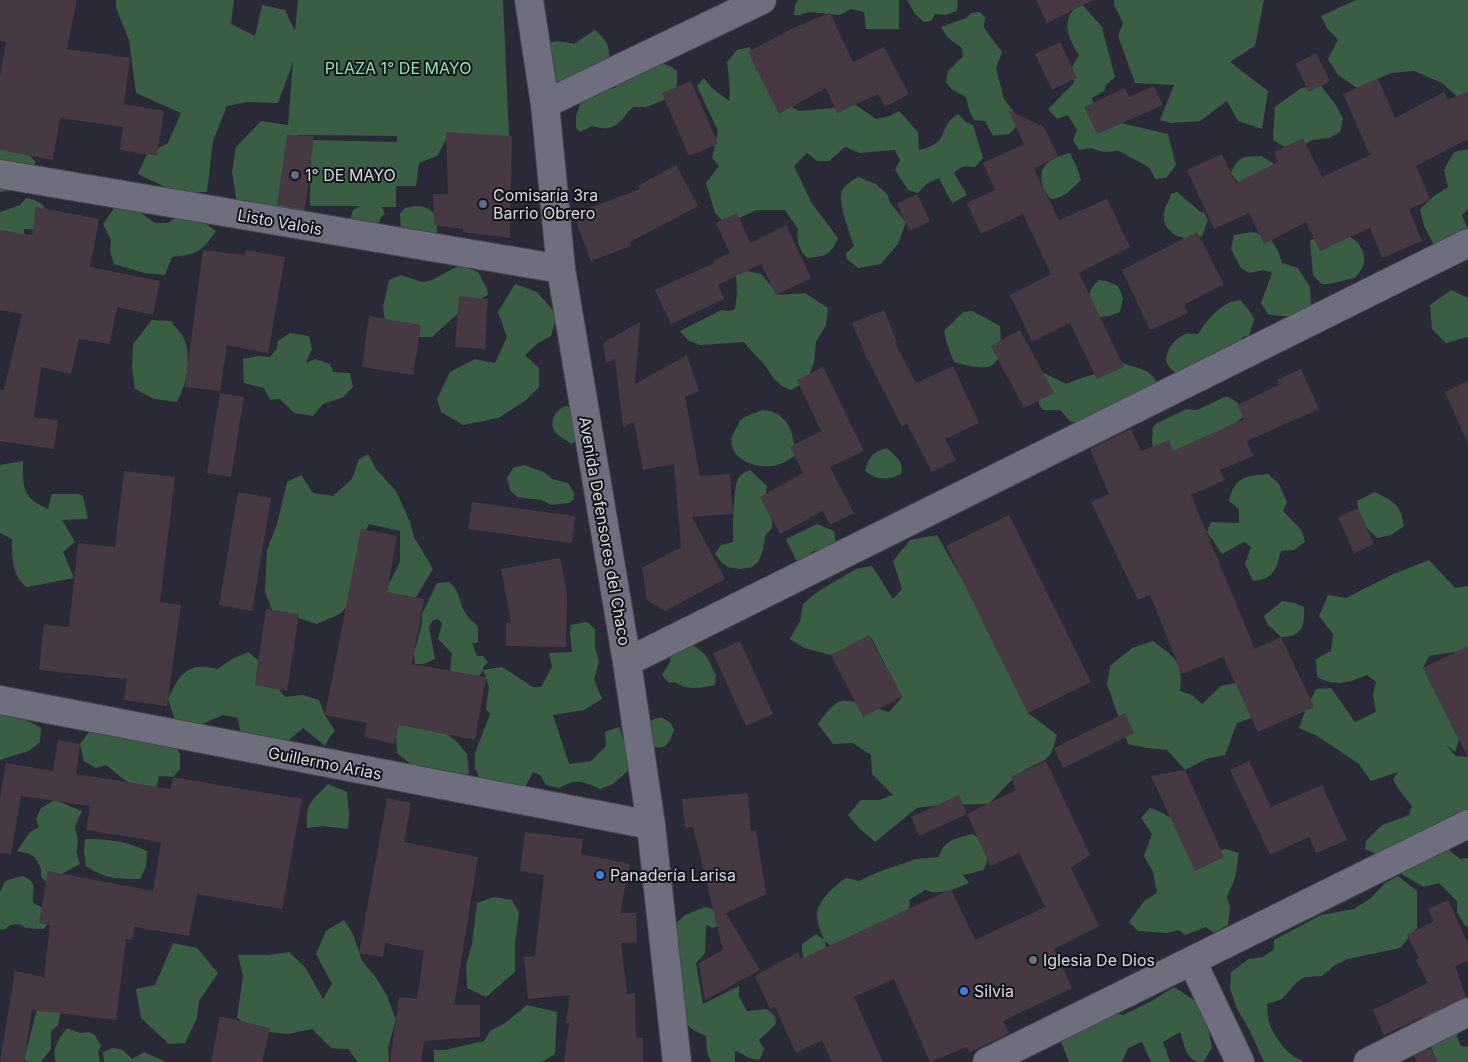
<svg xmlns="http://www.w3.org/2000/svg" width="1468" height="1062" viewBox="0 0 1468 1062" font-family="Inter,sans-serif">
	<rect width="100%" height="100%" fill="#2a2937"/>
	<g fill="#395e44">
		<path d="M116,0h118l-3,24 24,12 7,-31 23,5 10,21 3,-31h205l6,136h-63l1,2 -10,18 -18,7 -3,23h-20v21h-14l3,7 -4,3 -4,11 -28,-1 1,-8 3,-9 7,-4h-50l1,-66 86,2v-6l-100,-1 3,24 5,60 -67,-9 -6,-38 4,-25 25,-26 27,4 5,-63 -15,41 -31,-1 -20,4 -14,35 -6,51h-31l-38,-18 9,-20 21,-11 13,-30 -45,-20 -7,-53 -13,-32z"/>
		<path d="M798,0h101v29h-33l-2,-17 -13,-3 -11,6 -31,-3 -9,3h-6l1,-10z"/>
		<path d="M907,0h51l-1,11 -12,4 -10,-1 -4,7 -7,1 -9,-8z"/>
		<path d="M1114,0h150l-9,46 -25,16 38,29 -6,38 -24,-8 -11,-20 -27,20 -29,2 -11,-3 14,-35 -39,-2 -17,-47 5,-13 -9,-18z"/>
		<path d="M1356,0h112v102l-6,-1 -20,-18 -28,-12 -23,2 -34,15 -19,-13 -10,-16 10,-19 -11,-12 -6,-12z"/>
		<path d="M1080,2l23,26v4l12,45 -9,8 -2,6 -12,7 7,35 22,-10 47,11 8,31 -10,13 -11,1 -5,-11 -31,-17 -16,1 -13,-4 -11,2 -6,-10 4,-10 -9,-15 -11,4 -9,-10 26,-26 -2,-16 7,-12c-13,-20 -18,-35 1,-53z"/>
		<path d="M979,12l6,5 -1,11 18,24 -6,16 8,31 12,16v12l-7,7 -16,2 -8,-15 -11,-1 -5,-10 -3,-13 -15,-8 -5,-7 2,-11 15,-15 -1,-8 -15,-11 -6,-10 25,-9 5,-5z"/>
		<path d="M595,30c12,11 13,12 15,29l-59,35 -2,-51c8,-3 17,-1 25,1z"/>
		<path d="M750,47l6,22 32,36 11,6 36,-3 18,-5 23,16 14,-3 9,-5 19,21 1,18c34,-8 17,-23 39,-36l8,8 7,3 10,33 -8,9c-10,-1 -14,-1 -21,6l13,22 -15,8 -13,-25 -13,6 -8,9 -10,-3 -13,-20 5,-10 -5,-10 -35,3 -15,-6 -16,14h-12l-10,-8 -13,13 17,36 27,36c-8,18 -12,18 -31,20 -8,-9 -11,-17 -9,-29l-13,-19h-28l-18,8 -17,2 -7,-7 -9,-30 13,-17 -7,-8 6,-27 -21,-45 7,-8 7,9 18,14 1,-11 -3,-28 10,-12z"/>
		<path d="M659,62l13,5 5,4v12l-3,13 -28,11h-13c-16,16 -16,26 -41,19l-12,6 -4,-4v-12l5,-14 9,-8 25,-6 28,-24z"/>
		<path d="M1321,86l15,19 7,14 -3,13 -11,6 -16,2 -14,7 -11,2 -15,-9 2,-33 26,-19z"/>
		<path d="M0,144l28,10 7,7v8l-23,21 -12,2z"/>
		<path d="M1468,149v60l-6,6 6,15 -34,15 -10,-19 -4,-17 14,-13 14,-9 -4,-17 10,-18z"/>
		<path d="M1070,153l7,15 4,12c-8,8 -18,19 -30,19 -5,-5 -8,-10 -9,-17 -4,-19 13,-25 28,-29z"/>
		<path d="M1261,156l12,7 1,12 -34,10 -9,-12c7,-18 13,-16 30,-17z"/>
		<path d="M858,177l18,7 12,11 2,8 16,19 -8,22 -17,20 -23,4 -11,-9 -1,-6 8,-7c-4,-12 -18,-47 -11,-57 3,-5 11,-9 15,-12z"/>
		<path d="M1177,192l25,21 1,-2 5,9 -6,16c-17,7 -41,-2 -38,-24 1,-6 6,-12 7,-18z"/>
		<path d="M26,198c16,3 19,7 24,22l-10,10 -16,-1 1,15 -25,-4v-28l20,-7z"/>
		<path d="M415,206c24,0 22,16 22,35l-36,-11 -1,-16 5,-6z"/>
		<path d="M115,207l20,2 20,14h13l13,-9 19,6 16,11c-15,21 -18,23 -44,26l-7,18 -21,-2 -30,-9 -4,-13 1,-11 -8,-16z"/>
		<path d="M1252,232l17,4 9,15 4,12 16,5 12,19 1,18c-17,12 -23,13 -43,9l-7,-11 11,-30 -8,-3 -15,3 -9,-6 -9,-18 3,-14z"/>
		<path d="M1322,237c8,0 21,-3 28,0 9,4 15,15 14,24 0,6 -5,12 -9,17 -8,1 -28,8 -33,6 -3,-2 -7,-7 -9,-9l-3,-35z"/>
		<path d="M460,265l18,7 9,17 1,6 -22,11 -34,31h-19l-28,-16 -2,-14 6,-27 12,-5 21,7 10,-2z"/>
		<path d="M748,271l13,3 18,21 26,-2 23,15 -2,17 -10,17 -2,20 -7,19 -16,9c-22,-9 -17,-16 -31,-30 -5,-6 -11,-11 -16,-18l-43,3 -12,-4 -9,-10 41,-21 8,1 6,-2 2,-15 -1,-20z"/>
		<path d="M1099,280l7,1 12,5 5,12 -3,14 -11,4 -9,1c-12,-11 -16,-25 -1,-37z"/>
		<path d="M515,284l22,8 20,23 -6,21 -13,7 -13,12 14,13v19l-14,14 -27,17 -35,7 -22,-13 -4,-13 13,-27 25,-13 20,4 12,-26 -9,-25z"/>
		<path d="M1451,290l17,8v39l-22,6 -14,-14 -2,-24z"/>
		<path d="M1240,300l9,10 5,9 -5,17 -6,1 -5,7 -49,38c-8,-5 -18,-11 -22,-19 -4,-10 9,-26 18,-29 4,-1 9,0 13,0 10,-15 23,-32 42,-34z"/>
		<path d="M972,311l28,15c3,42 -5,48 -46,36l-7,-18 -3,-13 19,-19z"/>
		<path d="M152,320l19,1c5,7 13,15 15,23 5,20 0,41 -9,58l-23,-3 -19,-10 -3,-21 1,-24z"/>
		<path d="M290,333l19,3 3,13 -6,14 9,-4 15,5 3,8 17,1 3,14 -10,10 -20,7 -10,12 -19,-3 -14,-14 -10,1 -6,-12 -20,-5 -1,-24 15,-3 12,1 6,-7 2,-9z"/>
		<path d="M1122,363c18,6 31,6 38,26l-81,34 -9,-2 -10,-11h-17l-4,-6 -1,-23 6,-8 22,11c18,-8 38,-11 56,-21z"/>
		<path d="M1227,396l11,7 9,10 -10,9 -43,32 -40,-3 -2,-8 1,-16 4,-4 30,-14 10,1z"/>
		<path d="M566,406l6,2 5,32 -5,4c-4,-3 -10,-5 -14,-9 -11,-10 -4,-25 8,-29z"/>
		<path d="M762,410c27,2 32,23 33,46 -6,3 -12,8 -18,9 -21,6 -57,-9 -42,-35 2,-3 4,-8 6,-10 5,-5 15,-7 21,-10z"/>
		<path d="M887,448c8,8 18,14 14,26 -13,7 -25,6 -36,-3 5,-16 7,-18 22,-23z"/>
		<path d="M368,454l8,15 20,22 14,31 4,15 19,32 -39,65 -16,4 10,-52 12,-24v-31l-31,-7 -11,20 12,42 -16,13 -14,15 -23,10 -45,-14 -7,-18 2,-42 10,-26 10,-42 14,-7 12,18 20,3 19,-17 7,-20z"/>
		<path d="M23,461c0,26 -2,36 25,48l4,-15h27l4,2 5,23 -26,1 13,22 -12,10 11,26 -47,9c-15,-10 -15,-31 -15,-48l-12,-6v-68z"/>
		<path d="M524,465l20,7 8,7 16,4 6,10v6l-5,4 -18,2 -10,-5 -24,-3 -7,-7 -3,-12 6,-10z"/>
		<path d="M750,470l17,16 -3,18 8,16v8l-7,8 -2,14 -5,12 -6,5 -12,2 -12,-2 -6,-4 -7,-9 6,-9 12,-3c0,-12 0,-54 5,-63 3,-5 6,-6 12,-9z"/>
		<path d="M1268,474l11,10 8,18 -4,9 19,20 3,11 -11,8 -13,1c-5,19 -7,28 -28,30l-8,-17 6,-17 -7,-5 -22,12 -15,-22 4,-10 28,1v-14l-10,-8c6,-25 17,-25 39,-27z"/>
		<path d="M1375,492c19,10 25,11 29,34l-13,9 -14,3 -17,-17 -3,-20z"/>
		<path d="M817,524l17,7 2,12 -12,7 -11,1 -9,10 -8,-1 -10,-21z"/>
		<path d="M937,535l25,44 66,134 29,22c-8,32 -13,22 -35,37 -12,8 -23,22 -34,32l-50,1 -21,3 -42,34 -15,-13 -12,-14 13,-15h18l14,-5 -21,-21 -1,-19 -18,-12 -20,1 -15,-20c6,-8 12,-18 21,-22 11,-5 38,7 50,10l13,-15 -31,-60 -40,18 -27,-7 -14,-9 10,-18 3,-17 14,-12 39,-23 16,-3 21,33 9,-10 -9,-28 17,-21z"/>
		<path d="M1429,560l26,28 13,-2v69l-14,-3 -25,4 -6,12 36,71 -4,13 -9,-7 10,11 12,1v83l-19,10 11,9 8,-1v69l-3,-1 -8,-14v-11l-18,-18 -15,4 -28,-16 -13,-14 -18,-8 1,-8 16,-16 27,-10 3,-9 -13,-16 -6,-11 5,-7 -27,9 -12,-17 -42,-28 -18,-8 6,-17 11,-22 15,-1 24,34 21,-10 -3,-17 3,-13 -9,-7c-20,8 -30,12 -50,2l-1,-18 15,-8 2,-17 -14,-18 9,-21 18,3 45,-23z"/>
		<path d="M449,582c11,8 10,21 17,32 3,5 7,8 12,12v15l-1,2h-5l5,13h6l5,6 -5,5v3l19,-3 31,20h8l11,-20 -3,-14 23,-1 -2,-19 1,-8 16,-3 8,7v18l4,15 -5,17 8,20 -18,11 -31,5 16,49 22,-3 15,-15 -1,-14 14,-5 6,16 3,28 -15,13 -13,5c-18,-8 -23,-11 -41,-1l-13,-3 -5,-9 -8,-4 -9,17 -40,-1 -9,-20v-15l15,-39 -4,-5 3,-22 -6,-17 -7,11 -18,-5 -8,-5 2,-18 -14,-14 4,-16 -4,-4 -6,2 -3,6 6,32 -12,5h-8l-1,-11 8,-29v-10l15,-31z"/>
		<path d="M1282,601l13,2 9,4c1,19 -2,30 -23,30l-13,-12 -4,-9z"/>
		<path d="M1153,641c23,18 30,19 27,50l12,4 10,9 19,-18 24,-5 10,19 -4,18 -14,5 -12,32 -19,4 -21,11 -18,-20 -20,-2 -19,-4 -21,-60 3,-18 22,-18z"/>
		<path d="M686,642c8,4 18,9 22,17 3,6 4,10 8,15l-1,11c-15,3 -27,6 -40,-3l-6,1 -7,-8 8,-13 1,-7z"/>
		<path d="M248,652l10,8 -2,19 23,10 6,8 18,-2 16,5 6,15 10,16 -6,7 -4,8 -22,-18 -21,18 -33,-4 -9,-11 -2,-13 -15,-3 -23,10 -25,-5 -7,-21c12,-25 19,-38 49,-30l15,-10z"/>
		<path d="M0,708c13,9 28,11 41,20l-1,14 -11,9 -29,9z"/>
		<path d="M661,717l9,5 4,8c-5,14 -9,22 -25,15l-3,-23z"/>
		<path d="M383,719l52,6 22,17 10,12 2,19 -13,15 -44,-23 -15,-12 -1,-16z"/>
		<path d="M92,728l80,14 8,12v15l-7,8 -14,-1 -3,13c-27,-3 -29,-7 -50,-24l-10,3 -12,-7 -4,-17z"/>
		<path d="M328,784l19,8 2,23 -1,14 -25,-3 -16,2c-1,-27 4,-26 21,-44z"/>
		<path d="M55,800l27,11 -7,15 3,15c-2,11 -2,12 2,23l-34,18 -5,-5v-8l-6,-12 -8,-4 -10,-2 13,-19 9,-5 -3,-8 5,-11z"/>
		<path d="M1150,808c26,8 41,27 59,47l16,-6 14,4 -4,25 -8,19 3,10 -2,18 -14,8 -8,-6 -21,8 -6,-5 -12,3 -29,-2 -9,-9 15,-21 13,-8 -4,-21 -9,-16 8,-22 -11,-16z"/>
		<path d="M972,834l11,7 6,13 -5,16 -21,5 6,8c-15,6 -29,13 -44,7l-16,10 1,5 -7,20 -13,2 -13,-4 -1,13 -41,14 -10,-9 1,16 -20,9 -4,-14v-8l14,-10 8,6c-3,-8 -7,-16 -7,-24 -1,-14 18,-31 29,-38l13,3 19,-9 38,-13 23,-2c5,-18 17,-18 33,-23z"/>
		<path d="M85,839c24,0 40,2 62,12l-1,16 -6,12c-22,0 -35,0 -54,-13l-2,-14z"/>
		<path d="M22,876c17,6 10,14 11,27l11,5 7,10 -7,11 -18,-1 -7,-4 -9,1 -5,4 -5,1v-38l5,-11z"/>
		<path d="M1398,876l19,15v37l-17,20 -52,11 -13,6 -13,11 -17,1 -8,5 -15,17 -15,5c1,7 0,15 3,21 6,13 17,31 32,35v2h-38l-15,-33 -12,-20 -7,-21 1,-16 18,-13 14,-2 11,-8v-9l47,-25 33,-6 17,-11 13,-14z"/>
		<path d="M494,897l18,3 7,13 -4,30v29l-29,25 -19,-9 -1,-23 6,-21 5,-41z"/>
		<path d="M705,907l7,2 7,5 2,10 -8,4 -7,-3 -1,28 -9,10 7,41 36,-18v10l8,15 20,-2 8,7 1,8 -17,16 5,9 -4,10c-10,2 -15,-5 -25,-8v11h-24l-4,-10 -1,-16 -13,-6 -19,-19 -6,-80 17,-16z"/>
		<path d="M344,920l9,14 9,27 15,18 10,17 9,24 -8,28 1,14h-31l-10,-13 -17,-1 -19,-19 -24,5 -29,-3 -22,-13 6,-42 -5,-21h31l20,-3 16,15 18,32 9,-15 -16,-30 10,-23z"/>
		<path d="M173,943l24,5 21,25 -19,28 -2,17 -12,25 -16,1 -28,-26 -5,-29 19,-4z"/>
		<path d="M1174,987l23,15 11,25 4,21 -9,14c-18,0 -18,-17 -23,-30l-17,10 7,20h-19l-9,-20 -14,6 -6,14h-53l-9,-23 52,-28 11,4 27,-13z"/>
		<path d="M38,1005l23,6 -3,14 -7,6v18l-10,13h-12l-5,-2z"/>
		<path d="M527,1005l30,7 -2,42 -13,8h-108v-12h11l39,-9 7,-11 13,-6z"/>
		<path d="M1432,1007l29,14 -4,16 4,9 7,1v15h-44l9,-11 -6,-13 -4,-22z"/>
		<path d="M67,1028l13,5 8,-1 7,3 6,11 -3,6 2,10h-44c-5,-14 3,-23 11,-34z"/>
		<path d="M113,1048l10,2 9,9 12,-7 22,10h-62l-1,-10z"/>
	</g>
	<g fill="#463943">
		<path d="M0,0h77l-10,49 63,9 -6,46 40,7 -7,45 -37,-6 3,-23 -63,-9 -7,42 -53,-10v-75l6,-33 -6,-1z"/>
		<path d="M1036,0h57l-46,23z"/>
		<path d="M830,13l23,49 31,-15 25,47 -24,13 -7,-13 -41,19 -11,-25 -47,26 -31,-62 47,-25z"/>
		<path d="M1060,42l17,36 -25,12 -17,-36z"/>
		<path d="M1316,53l14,28 -21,11 -14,-28z"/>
		<path d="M1378,79l17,39 49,-26 4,8 20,-9v48l-52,27 14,34 -21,9 13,32 -40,17 -12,-30 -50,23 -14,-29 -42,22 -15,-31 -35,16 -27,-59 35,-16 14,29 42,-21 -4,-10 29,-14 19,39 48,-22 -27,-61z"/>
		<path d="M691,81l27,63 -29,12 -27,-63z"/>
		<path d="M1154,86l9,19 -66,29 -13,-27 41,-19 4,9z"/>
		<path d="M1008,110l36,17 14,29 -24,13 25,51 48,-21 23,48 -51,26 45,94 -27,12 -27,-56 -38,19 -22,-47 41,-21 -28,-60 -42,20 -14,-31 28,-13 -12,-27 41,-19z"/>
		<path d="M446,132l66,4 -2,102 -47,-6v-3l-29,-4 -1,-31h15z"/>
		<path d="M287,135l27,1 -9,74 -28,-5z"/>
		<path d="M676,165l22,41 -68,36 1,4 -40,15 -18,-47 67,-25 -2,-3z"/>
		<path d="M917,194l13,27 -20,10 -13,-27z"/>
		<path d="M36,207l63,12 -9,48 70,14 -7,34 -36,-8 -7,37 -31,-5 -8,35 -30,-7 -7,50 24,3 -4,29 -54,-8v-51h4l18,-76 -22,-4v-80l32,5z"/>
		<path d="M737,213l13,30 36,-18 25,53 -35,17 -15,-31 -43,21 6,14 -53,25 -16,-34 59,-27 -1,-2 17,-8 -14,-30z"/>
		<path d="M1197,232l27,52 -40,21 4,8 -38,17 -28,-60z"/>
		<path d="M203,250l42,5 1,-5 39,7 -17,96 -41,-8 -7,46 -35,-4z"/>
		<path d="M459,296l29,3 -3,50 -30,-2z"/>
		<path d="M884,310l13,32 -2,1 21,40 37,-17 26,57 -34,16 11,21 -24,12 -25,-48 -5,3 -36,-71 -14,-33z"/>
		<path d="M369,316l52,9 -8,50 -51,-8z"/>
		<path d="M640,322l-5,62 52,-29 12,36 -14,6 15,79 30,-2 3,40 -41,3 33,62 -60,32 -18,-11 -5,-32 39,-21 -7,-83 -31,6 -9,-48 -11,5 -8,-68 -9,4 -3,-20z"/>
		<path d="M1020,330l34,63 -30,15 -33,-62z"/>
		<path d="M823,367l41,84 -34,16 24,46 -24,12 -7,-14 -43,23 -20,-37 43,-24 -13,-26 31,-16 -24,-51z"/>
		<path d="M1301,369l18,40 -72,32 6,15 -33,14 5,10 -34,15 64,154 26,-12 33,70 -56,25 -35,-75 -41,17 -32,-79 -12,5 -47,-98 18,-8 -19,-45 41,-20 10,22 28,-11 4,11 71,-32 -7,-14 42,-20 -2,-5z"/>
		<path d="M1468,381v63l-23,-52z"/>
		<path d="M220,393l24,4 -13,80 -24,-4z"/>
		<path d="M124,471l51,6 -15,125 21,3 -14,101 -43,-6 3,-21 -88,-9 5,-46 25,3 9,-84 37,4z"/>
		<path d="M238,492l33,6 -19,113 -33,-6z"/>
		<path d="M472,502l103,14 -3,27 -104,-14z"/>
		<path d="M1358,508l16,36 -20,9 -16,-36z"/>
		<path d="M1009,515l82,167 -63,31 -82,-167z"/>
		<path d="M361,529l36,7 -10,56 37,7 -12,65 74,13 -11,63 -76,-15 -5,19 -30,-7 3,-14 -42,-8z"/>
		<path d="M560,558l7,35 -1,54 -60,-1v-23h5l-10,-54z"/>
		<path d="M266,609l33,5 -12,77 -32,-6z"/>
		<path d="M869,635l33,62 -39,20 -32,-62z"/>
		<path d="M740,641l33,73 -27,12 -33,-73z"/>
		<path d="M1468,646v112l-45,-90z"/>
		<path d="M1125,713l9,20 -71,35 -9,-20z"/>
		<path d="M58,740l22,4 -4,30 95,15 2,-12 129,22 -20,110 -85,-15 -8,42 -54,-9 -3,13 -6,-1 -10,81 -84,-10 -8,52h-24l15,-91 29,6 6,-52 -11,-2 9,-52 105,20 8,-49 -75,-12 4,-24 -69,-10 -10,58 -11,-1v-55l6,-35 47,8z"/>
		<path d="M1046,761l44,94 -19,13 28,58 -45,23 18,39 -69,33 6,12 -40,20 -2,-6 -37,15 -36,-83 -40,18 29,65h-51l-10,-22 -26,13 -21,-46 -5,2 -15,-33 43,-24 3,7 150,-70 24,51 70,-33 -26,-54 -29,13 -23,-52 -48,22 -8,-19 48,-22 8,19 49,-24 -5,-13z"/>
		<path d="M1249,761l22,46 51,-22 25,55 -31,13 -7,-16 -39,18 -40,-85z"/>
		<path d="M1185,770l39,87 -29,14 -44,-95z"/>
		<path d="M748,793l3,38 5,-1 10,64 -40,19 34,57 -55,30 -6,-37 24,-13 -30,-123 -8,1 -3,-29z"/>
		<path d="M387,798l24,5 -7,39 74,15 -24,148h26v32l-56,4 -3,21h-31l9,-65 18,2 7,-48 -39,-8 -2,14 -24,-4z"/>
		<path d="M525,832l58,7 -2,15 49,10 -10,49h16l1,29 -16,1 6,51 8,-1 1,44 7,1v24h-79l5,-39h-3l4,-28 -42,4 -4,-42 11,-1 9,-81 -24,-4z"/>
		<path d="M1448,900l20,44v17l-13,5 11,31 -82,38 -11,-25 55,-27 -12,-23 3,-2 -12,-23 27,-14 -6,-12z"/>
		<path d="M220,1016l50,12 -8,34h-51z"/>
		<path d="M1431,1048l7,14h-21l-3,-6z"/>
	</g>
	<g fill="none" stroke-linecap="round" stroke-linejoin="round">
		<g stroke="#464651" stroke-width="30">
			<g id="minor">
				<path d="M529,0l16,104 16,165 66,393 24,163 26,237"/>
				<path d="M545,104l217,-104"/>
				<path d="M0,174l561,95"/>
				<path d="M627,662l841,-419"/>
				<path d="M0,700l651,125"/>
				<path d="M1192,961l48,101"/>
				<path d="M987,1062l481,-238"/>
				<path d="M1368,1062l100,-50"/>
			</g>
		</g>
		<use href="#minor" stroke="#6e6e7e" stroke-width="28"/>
	</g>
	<g fill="#5c6f8a" stroke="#131319" stroke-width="2">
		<circle cx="295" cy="175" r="5"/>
		<circle cx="483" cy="204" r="5"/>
	</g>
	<g fill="#3f7fe0" stroke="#131319" stroke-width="2">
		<circle cx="600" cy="875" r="5"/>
		<circle cx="964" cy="991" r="5"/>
	</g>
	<circle fill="#6b7280" stroke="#131319" stroke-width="2" cx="1033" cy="960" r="5"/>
	<g text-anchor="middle" stroke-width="4" stroke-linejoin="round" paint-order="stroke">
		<g font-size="16" fill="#93e3ab" stroke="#131319">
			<text x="398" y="74">PLAZA 1° DE MAYO</text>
		</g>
		<g font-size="16" fill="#d9d9e2" stroke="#131319" text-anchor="start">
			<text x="305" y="181">1° DE MAYO</text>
			<text x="493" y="201">Comisaría 3ra<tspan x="493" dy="18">Barrio Obrero</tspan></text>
			<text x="610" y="881">Panadería Larisa</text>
			<text x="1043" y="966">Iglesia De Dios</text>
			<text x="974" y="997">Silvia</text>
		</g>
		<g font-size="16" fill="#d9d9e2" stroke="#131319">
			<text transform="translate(280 222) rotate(10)" y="6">Listo Valois</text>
			<text transform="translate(605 531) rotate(80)" y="6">Avenida Defensores del Chaco</text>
			<text transform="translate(325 763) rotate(11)" y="6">Guillermo Arias</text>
		</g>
	</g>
</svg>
